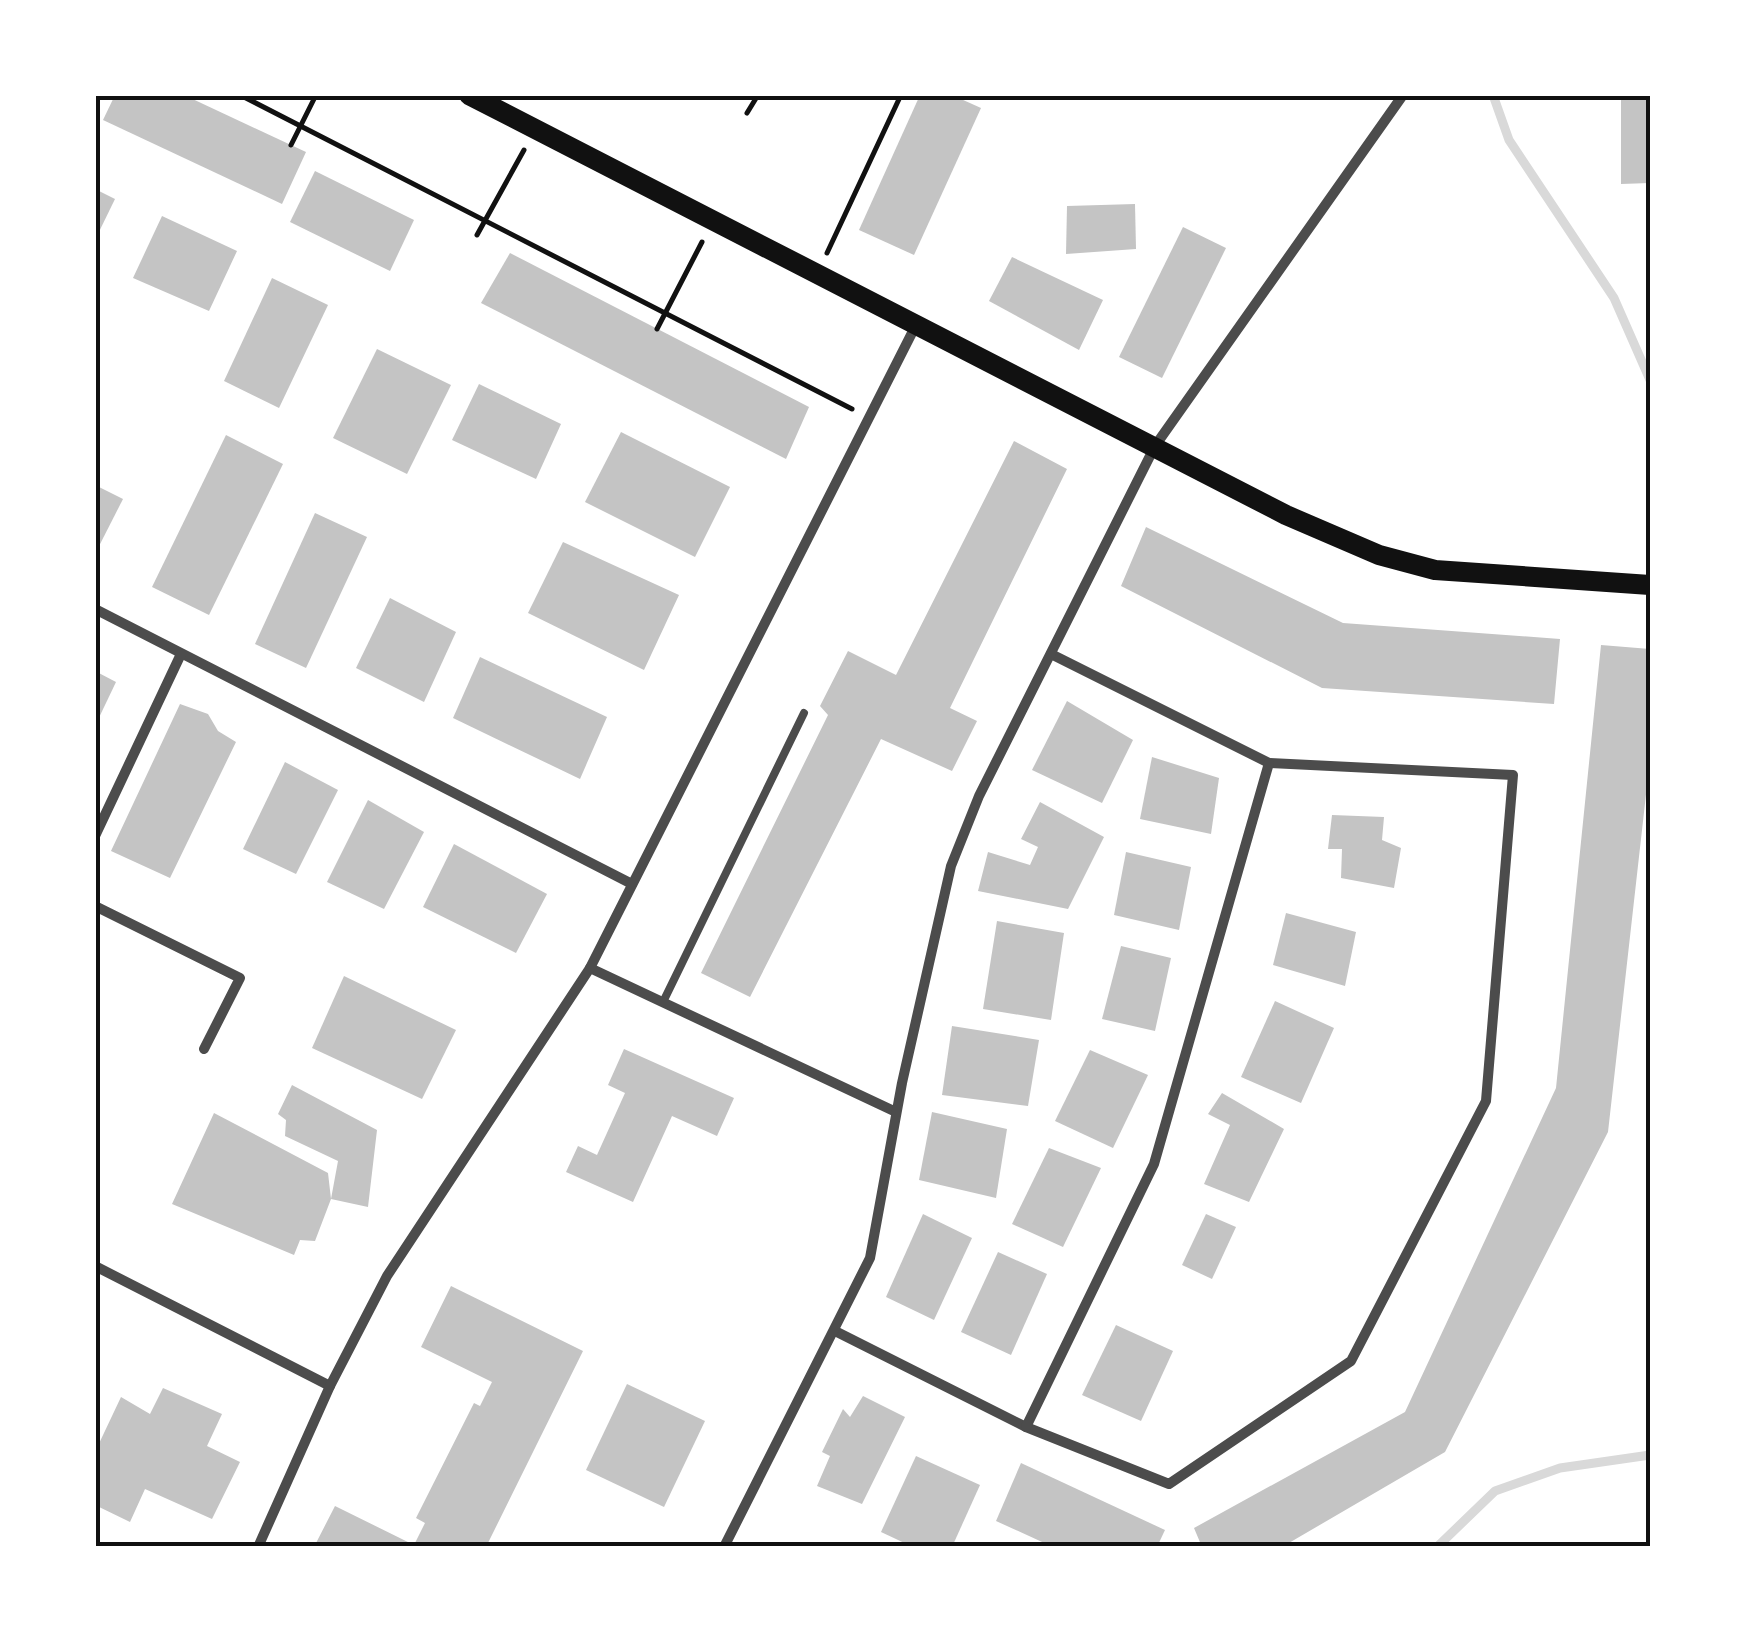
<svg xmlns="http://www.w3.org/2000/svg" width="1745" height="1642" viewBox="0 0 1745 1642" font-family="Roboto,sans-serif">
	<rect width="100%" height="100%" fill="#fff"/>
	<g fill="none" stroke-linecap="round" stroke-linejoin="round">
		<g stroke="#d9d9d9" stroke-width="9">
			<path d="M1493,95l16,45 105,158 36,82"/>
			<path d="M1437,1547l58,-56 65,-23 90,-13"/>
		</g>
	</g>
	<g fill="#c4c4c4">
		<path d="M115,95h69l122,57 -24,52 -179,-84z"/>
		<path d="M920,95h32l29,13 -67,147 -55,-25z"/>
		<path d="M1621,95h29v88l-29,1z"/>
		<path d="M315,171l99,49 -24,51 -100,-49z"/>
		<path d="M95,189l20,10 -20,41z"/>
		<path d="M1135,204l1,45 -70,5 1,-48z"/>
		<path d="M162,216l75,35 -28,60 -76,-33z"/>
		<path d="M1183,227l43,21 -64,130 -43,-21z"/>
		<path d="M510,253l299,154 -23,52 -305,-156z"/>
		<path d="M1012,257l91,43 -24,50 -90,-49z"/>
		<path d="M272,278l56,27 -49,103 -55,-27z"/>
		<path d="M377,349l74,36 -44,89 -74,-36z"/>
		<path d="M479,384l82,40 -25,55 -84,-39z"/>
		<path d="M621,432l109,55 -35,70 -110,-55z"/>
		<path d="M226,435l57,29 -74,151 -57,-28z"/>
		<path d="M1014,441l53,28 -117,239 27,13 -25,50 -71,-32 -131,258 -49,-24 127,-258 -8,-9 28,-55 48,24z"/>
		<path d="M95,485l28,14 -28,55z"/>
		<path d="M315,513l52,24 -61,131 -51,-24z"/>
		<path d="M1146,527l197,96 217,16 -6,65 -232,-16 -201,-102z"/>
		<path d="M563,542l116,53 -35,75 -116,-57z"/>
		<path d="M390,598l66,34 -32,70 -68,-34z"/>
		<path d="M1601,645l49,4v110l-42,373 -163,320 -163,95h-80l-8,-19 211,-116 151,-324z"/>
		<path d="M480,657l127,60 -27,62 -127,-61z"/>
		<path d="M95,671l21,11 -21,44z"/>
		<path d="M1067,701l66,39 -31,63 -70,-33z"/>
		<path d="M180,704l28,10 10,17 18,11 -66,136 -59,-27z"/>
		<path d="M1152,757l67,21 -8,56 -71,-15z"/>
		<path d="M285,762l53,28 -42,84 -53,-25z"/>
		<path d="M368,800l56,32 -40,77 -57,-27z"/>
		<path d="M1040,802l64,35 -36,72 -90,-18 10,-39 42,13 8,-18 -17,-8z"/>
		<path d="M1332,815l52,2 -2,23 19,8 -7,40 -53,-10 1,-29h-14z"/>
		<path d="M454,844l93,50 -31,59 -93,-46z"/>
		<path d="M1126,852l65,15 -12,63 -65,-15z"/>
		<path d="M1286,913l70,19 -11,54 -72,-21z"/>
		<path d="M997,921l67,12 -13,87 -68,-11z"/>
		<path d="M1121,946l50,12 -16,73 -53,-12z"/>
		<path d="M344,976l112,54 -34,69 -110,-51z"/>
		<path d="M1275,1001l59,27 -33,75 -60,-26z"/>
		<path d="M952,1026l87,14 -11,66 -86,-11z"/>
		<path d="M624,1049l110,49 -17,38 -45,-20 -39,86 -67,-30 12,-26 19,9 28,-62 -17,-8z"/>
		<path d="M1090,1050l58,25 -35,73 -58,-27z"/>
		<path d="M292,1085l85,45 -9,77 -37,-8 7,-38 -53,-25 1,-16 -8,-6z"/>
		<path d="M1222,1093l62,36 -35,73 -45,-18 26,-59 -22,-11z"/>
		<path d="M932,1112l75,17 -11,69 -77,-18z"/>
		<path d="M214,1113l114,60 3,26 -16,42 -15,-1 -6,15 -122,-51z"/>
		<path d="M1049,1148l52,20 -38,79 -51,-23z"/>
		<path d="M923,1214l49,24 -38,82 -48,-23z"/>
		<path d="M1206,1214l30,13 -24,52 -30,-14z"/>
		<path d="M998,1252l49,22 -36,81 -50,-23z"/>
		<path d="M451,1286l132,65 -97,196h-172l21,-41 79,39 11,-22 -9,-5 58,-115 6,3 12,-24 -71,-35z"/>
		<path d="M1116,1325l57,26 -32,70 -59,-26z"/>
		<path d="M627,1384l78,37 -41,86 -78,-37z"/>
		<path d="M163,1388l59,26 -15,32 33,16 -28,57 -67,-30 -15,33 -35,-17v-53l26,-55 29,17z"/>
		<path d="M863,1396l42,21 -43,87 -45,-18 13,-30 -8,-4 21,-43 7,8z"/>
		<path d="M916,1456l64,29 -28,62h-39l-32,-15z"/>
		<path d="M1021,1463l144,67 -8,17h-104l-57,-26z"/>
	</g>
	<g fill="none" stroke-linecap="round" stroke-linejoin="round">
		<g stroke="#111" stroke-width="5">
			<path d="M240,95l612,314"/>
			<path d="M747,113l11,-18"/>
			<path d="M291,145l25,-50"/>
			<path d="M477,235l47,-85"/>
			<path d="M827,253l73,-156"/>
			<path d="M657,329l45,-87"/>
		</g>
		<path stroke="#4c4c4c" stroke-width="8" d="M664,1000l140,-287"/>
		<g stroke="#4c4c4c" stroke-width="10">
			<path d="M95,609l537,275"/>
			<path d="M95,836l86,-182"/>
			<path d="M95,906l145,72 -36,71"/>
			<path d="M590,968l306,144"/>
			<path d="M95,1266l235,120"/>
			<path d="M835,1331l191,96 143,57 182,-123 135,-260 27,-326 -244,-12 -218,-109"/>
			<path d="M1026,1427l128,-263 115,-401"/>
			<path d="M258,1547l72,-161 57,-110 203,-308 326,-643"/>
			<path d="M724,1547l146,-289 32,-175 49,-217 28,-70 176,-350 248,-351"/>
		</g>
		<path stroke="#111" stroke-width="20" d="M469,95l817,420 93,40 56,15 215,15"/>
	</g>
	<rect width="1745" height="1642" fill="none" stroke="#ffffff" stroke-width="195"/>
	<rect x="98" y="98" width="1550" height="1446" fill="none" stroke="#111" stroke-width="4"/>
</svg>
